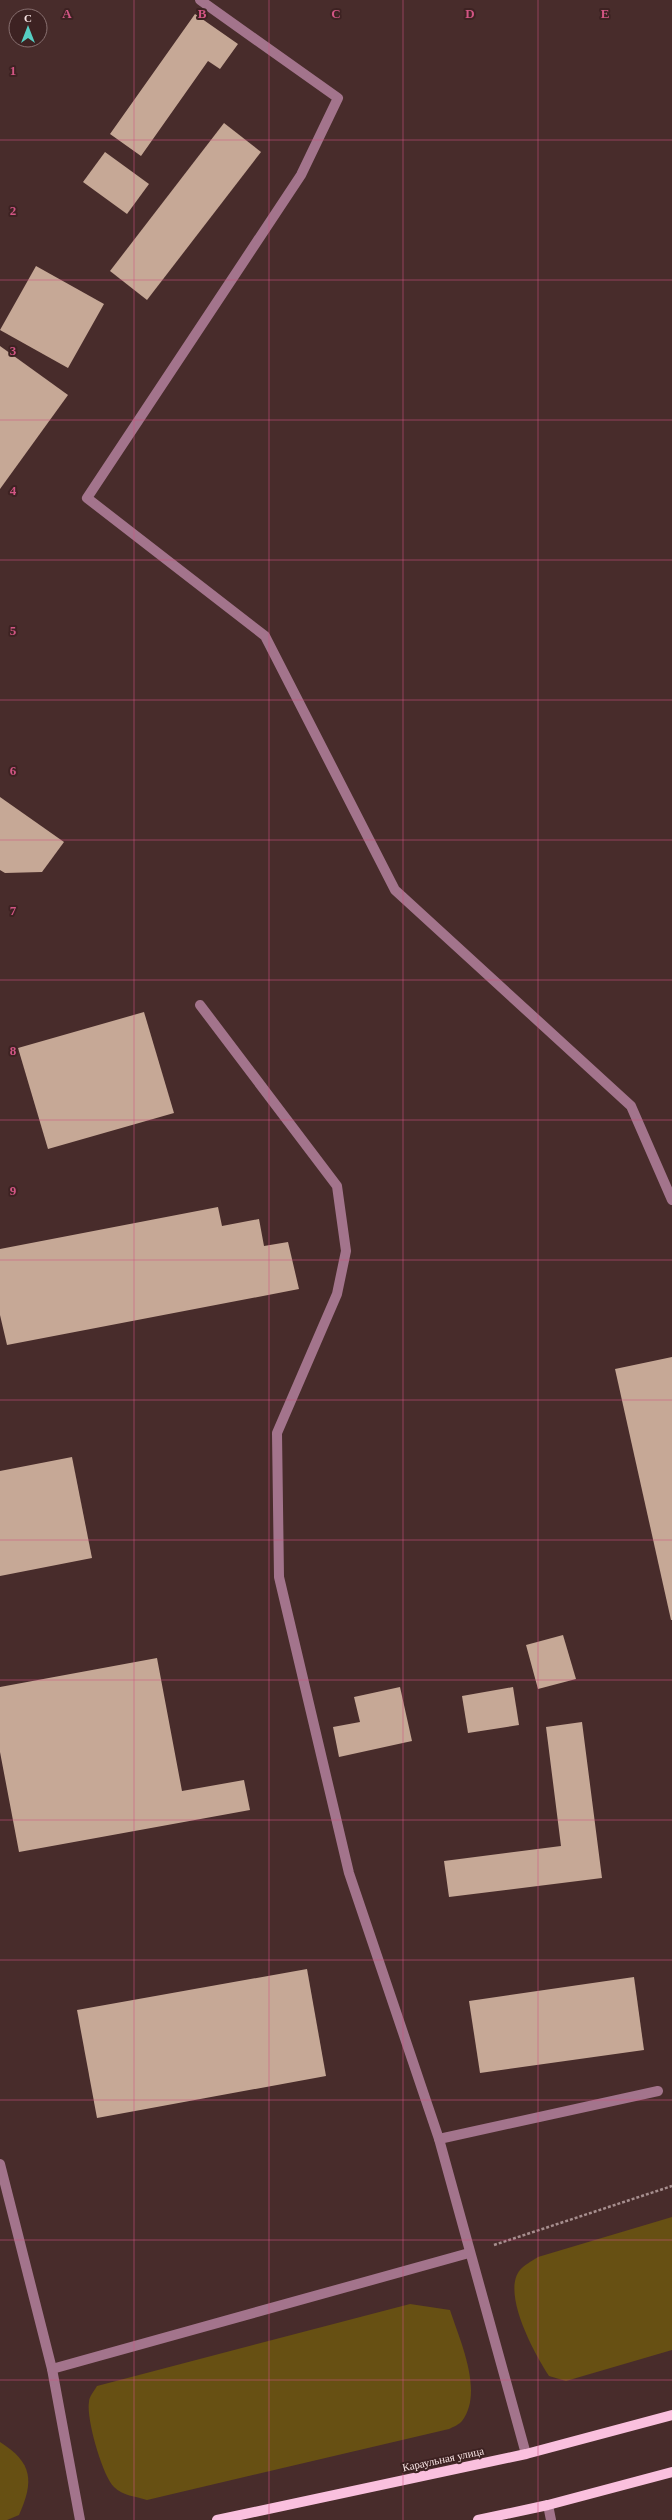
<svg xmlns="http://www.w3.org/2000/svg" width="672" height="2520" viewBox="0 0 672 2520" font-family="'Times New Roman',serif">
	<rect width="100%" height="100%" fill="#482c2b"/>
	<g fill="#675013">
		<path d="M672,2217v133l-106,31 -17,-5c-14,-21 -48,-83 -29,-106 4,-5 12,-9 18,-13z"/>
		<path d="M410,2304l40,6c10,31 34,82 12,111 -2,3 -9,6 -13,8l-302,71c-12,-4 -24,-4 -33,-13 -12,-12 -28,-69 -25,-85 0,-5 5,-11 8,-16z"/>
		<path d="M0,2442c33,21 34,39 19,73l-12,5h-7z"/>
	</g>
	<g fill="#c6a896">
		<path d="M195,14l43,30 -18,25 -12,-8 -67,95 -31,-22z"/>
		<path d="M224,123l37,29 -114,148 -37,-29z"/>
		<path d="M105,152l44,32 -22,30 -44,-32z"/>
		<path d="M36,266l68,38 -36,64 -68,-38z"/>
		<path d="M0,346l68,49 -68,94z"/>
		<path d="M0,797l64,45 -22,30 -37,1 -5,-3z"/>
		<path d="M144,1012l30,101 -126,36 -30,-101z"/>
		<path d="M218,1207l4,19 37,-7 5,27 24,-4 11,47 -292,56 -7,-30v-66z"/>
		<path d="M672,1357v263h-1l-56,-251z"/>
		<path d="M72,1457l20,101 -92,18v-105z"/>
		<path d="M563,1635l13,44 -38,10 -12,-44z"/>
		<path d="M157,1658l25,133 62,-11 6,30 -231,42 -19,-100v-65z"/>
		<path d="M400,1687l12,54 -73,16 -6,-30 27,-5 -6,-25z"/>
		<path d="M513,1687l6,38 -51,8 -6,-37z"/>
		<path d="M582,1722l20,156 -153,19 -5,-36 117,-15 -15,-119z"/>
		<path d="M307,1969l19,107 -229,42 -20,-108z"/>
		<path d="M634,1977l10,73 -164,23 -11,-72z"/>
	</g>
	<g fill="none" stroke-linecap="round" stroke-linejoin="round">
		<path stroke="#a68e8e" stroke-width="2.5" stroke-dasharray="3 2" stroke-linecap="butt" d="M494,2245l178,-59"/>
		<g stroke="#a3748c" stroke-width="10">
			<path d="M200,0l138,98 -37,77 -214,323 178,138 130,254 236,216 41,94"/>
			<path d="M200,1005l137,181 9,65 -9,43 -60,139 2,144 70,296 90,266 87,315"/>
			<path d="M439,2139l219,-48"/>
			<path d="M0,2164l52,205 28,151"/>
			<path d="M52,2369l417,-116"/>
			<path d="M548,2505l3,15"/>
		</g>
		<g stroke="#fac0de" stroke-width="10">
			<path d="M217,2520l309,-66 146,-39"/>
			<path d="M478,2520l70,-15 124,-33"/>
		</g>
	</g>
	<path fill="none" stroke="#d25584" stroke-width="1" stroke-opacity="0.55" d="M134,0v2520M269,0v2520M403,0v2520M538,0v2520M0,140h672M0,280h672M0,420h672M0,560h672M0,700h672M0,840h672M0,980h672M0,1120h672M0,1260h672M0,1400h672M0,1540h672M0,1680h672M0,1820h672M0,1960h672M0,2100h672M0,2240h672M0,2380h672"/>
	<g text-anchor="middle" stroke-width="4" stroke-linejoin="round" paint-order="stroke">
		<g font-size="11" fill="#f8e4e4" stroke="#3d2222">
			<text transform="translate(443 2459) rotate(-12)" y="4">Караульная улица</text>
		</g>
	</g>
	<g font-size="13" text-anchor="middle" font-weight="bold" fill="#d25584" stroke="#3d2222" stroke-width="4" stroke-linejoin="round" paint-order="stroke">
		<text x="67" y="18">A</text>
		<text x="202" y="18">B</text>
		<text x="336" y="18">C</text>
		<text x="470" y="18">D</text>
		<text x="605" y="18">E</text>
		<text x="13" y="75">1</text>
		<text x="13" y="215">2</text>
		<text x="13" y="355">3</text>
		<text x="13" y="495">4</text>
		<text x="13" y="635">5</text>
		<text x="13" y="775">6</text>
		<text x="13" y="915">7</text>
		<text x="13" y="1055">8</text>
		<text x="13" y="1195">9</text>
	</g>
	<g transform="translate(28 28)"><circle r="19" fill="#3d2222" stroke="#887070"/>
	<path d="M0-3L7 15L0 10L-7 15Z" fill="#56cec3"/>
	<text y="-6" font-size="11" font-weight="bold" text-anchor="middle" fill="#f8e4e4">С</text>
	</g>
</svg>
